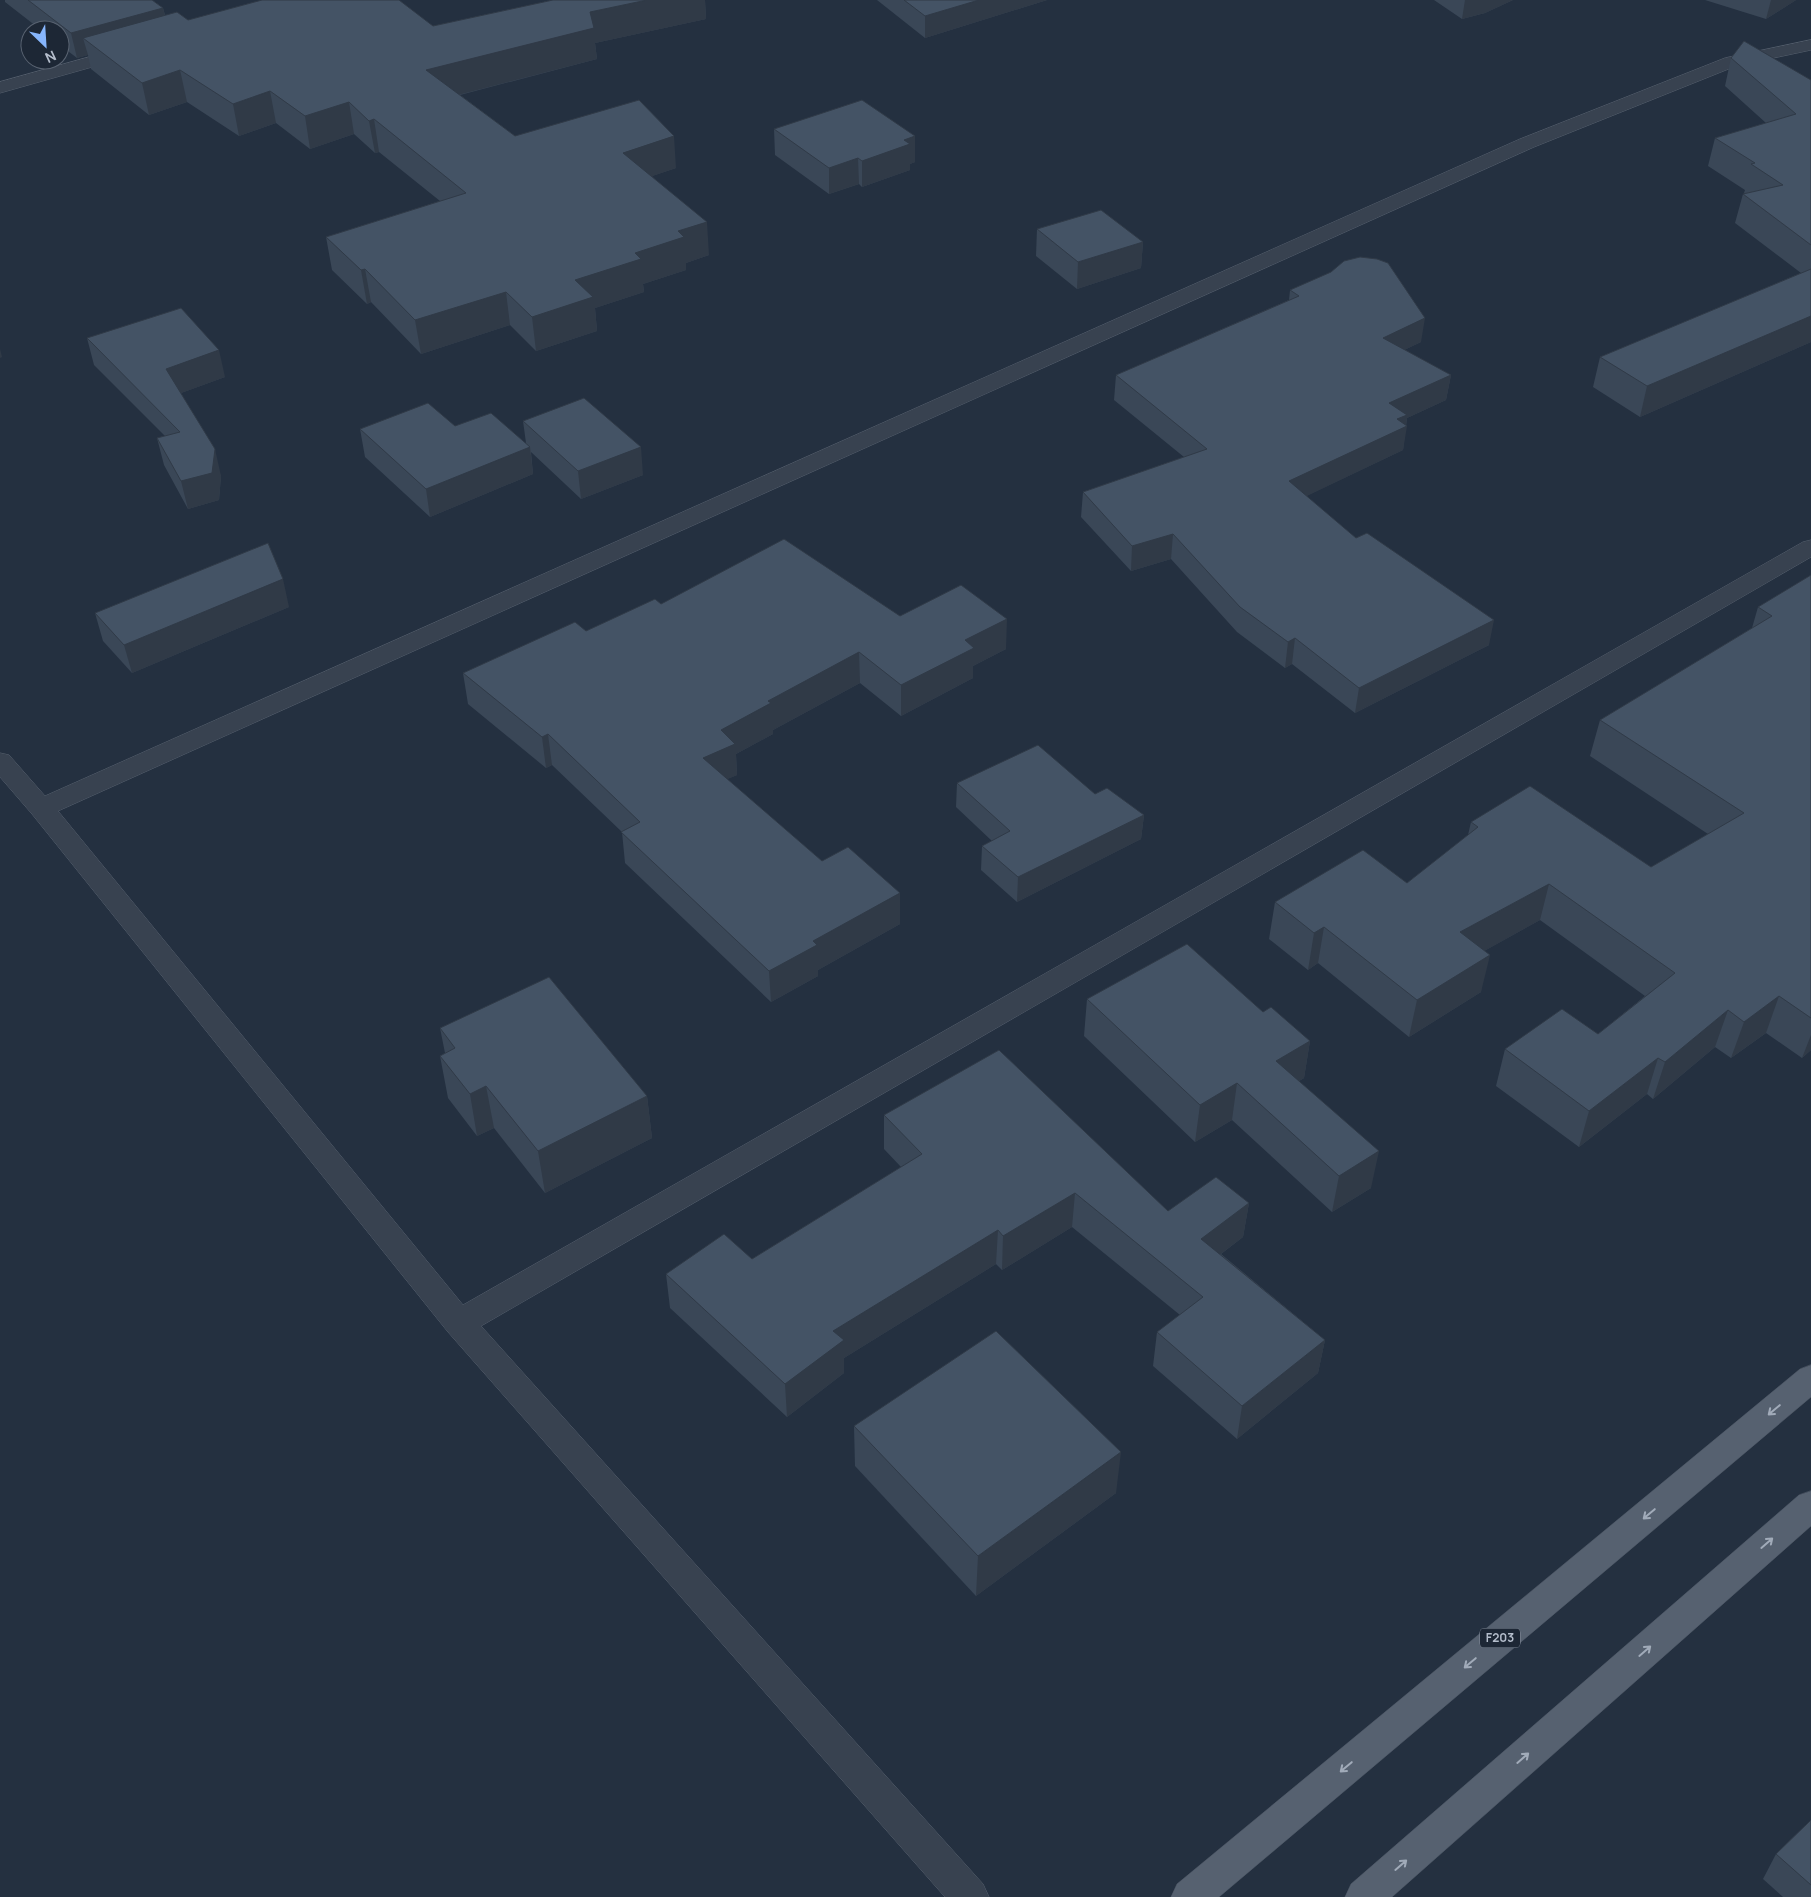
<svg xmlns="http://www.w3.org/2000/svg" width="1811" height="1897" viewBox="0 0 1811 1897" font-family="Manrope,sans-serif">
	<rect width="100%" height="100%" fill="#243040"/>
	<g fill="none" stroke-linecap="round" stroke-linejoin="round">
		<g stroke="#56606e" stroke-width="1">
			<g id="minor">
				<path d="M1811,40v10l-75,16 -202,81 -1476,664 405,494 1340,-763 8,-2v17l-1330,769 502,558 6,13h-44l-497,-565 -416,-518 -32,-37v-24l9,2 36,41 1475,-657 205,-81z"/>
				<path d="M125,47l6,1 3,4 -3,4 -131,37v-11z"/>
			</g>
		</g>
		<g stroke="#414b59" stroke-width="1">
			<g id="major">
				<path d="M1811,1365v32l-592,500h-48l6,-13 623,-515z"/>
				<path d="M1811,1491v35l-419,371h-47l6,-13 448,-389z"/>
			</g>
		</g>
		<use href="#minor" fill="#384250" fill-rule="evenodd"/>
		<use href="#major" fill="#566170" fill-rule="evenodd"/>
	</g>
	<g fill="#3a4757">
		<path d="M5,0h147l11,8 2,7 23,5 245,6 120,-26h152l1,19 -111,24 2,16 -137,36 55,41 161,32 -24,8 57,79 -23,8v7l-43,14 1,8 -49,16 2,23 -61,20 -26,-26 -89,29 -50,-52 -4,2 -35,-34 -6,-33 114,-36 -61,-49 -4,1 -21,-19 -44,15 -34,-26 -37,13 -52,-34 -38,13 -58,-46 -3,-14 -11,3 -17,-13v-15h-19l-36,-28z"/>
		<path d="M877,0h170l-122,38z"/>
		<path d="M1434,0h79l-28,13 -23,6z"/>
		<path d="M1705,0h91l-30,19z"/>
		<path d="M1731,58l80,22v262l-171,75 -47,-30 7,-30 201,-84 -66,-50 8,-29h2l-1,-1 1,-3 -37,-24 7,-28 51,-15 -41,-37z"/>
		<path d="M774,129l141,7v26l-5,2v6l-48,17 -3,-3 -30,10 -54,-39z"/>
		<path d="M1037,229l106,13 -2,26 -64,21 -41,-33z"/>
		<path d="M1290,290l131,52 -17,8 47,25 -5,25 -39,18 -4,32 -97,46 50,42 133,107 -134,68 -63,-49 -7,4 -48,-36 -66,-73 -40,12 -50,-54 2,-25 101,-35 -70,-57 2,-25 173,-75z"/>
		<path d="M87,338l138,39 -44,16 40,83 -2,24 -31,9 -24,-44 -7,-27 8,-2 -71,-71z"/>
		<path d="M523,421l120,54 -62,24 -50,-47 2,22 -103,43 -65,-60 -5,-28 95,-3 71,17z"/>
		<path d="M1811,575v475l-9,8 -36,-25 -35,25 -16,-11 -62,52 -6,-5 -68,53 -83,-61 9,-37 93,-15 47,-38 -105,-76 -56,31 -3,41 -72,45 -91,-74 -10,7 -39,-31 6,-37 132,-19 61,-48 3,-13 180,45 57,-33 -118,-78 10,-36 152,-92 6,-21z"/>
		<path d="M661,604l239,12 106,33 -33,17v12l-72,38 -41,-33 -87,47v4l-37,20 1,21 -10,4 95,82 78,63 -82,46v6l-47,26 -146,-139 -3,-31 -70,-67 -6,3 -78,-64 -5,-31 123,-42z"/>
		<path d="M289,607l-157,66 -29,-32 -8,-28z"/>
		<path d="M957,783l138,11 49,21 -3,24 -124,63 -36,-32 1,-24 10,-5 -36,-34z"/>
		<path d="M1087,999l176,13 47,29 -6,37 -5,3 72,107 -39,24 -100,-92 -37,22 -111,-106z"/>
		<path d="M440,1028l207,68 5,42 -107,55 -51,-65 -17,8 -29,-38 -8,-42 5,-3z"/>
		<path d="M884,1115l284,96 81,-8 -6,34 -22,17 104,86 -7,33 -81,66 -84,-73 4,-34 23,-17 -108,-88 -70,43 -6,-6 -152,94v15l-57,44 -117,-109 -4,-34 86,-15 149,-92 -17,-18z"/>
		<path d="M854,1426l262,67 -140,103 -121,-130z"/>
		<path d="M1811,1820v77h-28l-20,-18 13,-25z"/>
	</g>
	<g fill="#303a47">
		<path d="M647,0h58l1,19 -111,24 2,16 -166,43 -5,-32 164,-58z"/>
		<path d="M979,0h68l-122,38v-22z"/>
		<path d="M1465,0h48l-28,13 -23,6z"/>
		<path d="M1771,0h25l-30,19z"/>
		<path d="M163,8l6,25 -86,5 5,17 -11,3 -6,-25z"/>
		<path d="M180,70l7,32 -38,13 -7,-32z"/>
		<path d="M270,91l6,32 -37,13 -6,-32z"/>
		<path d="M349,102l5,32 -44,15 -5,-33z"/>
		<path d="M374,119l5,33 -4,1 -6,-32z"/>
		<path d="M674,136l2,32 -50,17 -3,-32z"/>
		<path d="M915,136v26l-5,2v6l-48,17v-26l42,-21z"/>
		<path d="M858,158l1,26 -30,10v-26z"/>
		<path d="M707,222l2,33 -23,8v7l-43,14 1,8 -49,16 2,23 -61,20 -4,-34 43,-37 60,-27 43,-22z"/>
		<path d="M1143,242l-2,26 -64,21 1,-27z"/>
		<path d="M365,269l6,33 -4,2 -6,-34z"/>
		<path d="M506,292l4,33 -89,29 -6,-34z"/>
		<path d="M1811,316v26l-171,75 7,-31z"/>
		<path d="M1425,318l-4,24 -42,20 4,-24z"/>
		<path d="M0,349l2,8 -2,1z"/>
		<path d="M219,350l6,27 -52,19 -7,-27z"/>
		<path d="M1451,375l-5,25 -39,18 -1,8h1l-4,24 -117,56 3,-25 100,-78z"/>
		<path d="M530,447l3,27 -103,43 -4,-28z"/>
		<path d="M641,447l2,28 -62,24 -3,-28z"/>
		<path d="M215,449l6,27 -2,24 -31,9 -7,-28z"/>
		<path d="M1173,534l-2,25 -40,12 1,-25z"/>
		<path d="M283,579l6,28 -157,66 -8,-28z"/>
		<path d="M1007,619l-1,30 -33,17v12l-72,38v-31l64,-45z"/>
		<path d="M1494,620l-5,25 -134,68 4,-25z"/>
		<path d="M1295,638l-3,26 -7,4 3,-26z"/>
		<path d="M859,652l1,31 -87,47v4l-37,20 1,21 -32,14 -2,-31 18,-28 47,-29z"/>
		<path d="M548,734l4,31 -6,3 -4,-31z"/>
		<path d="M1144,815l-3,24 -124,63 1,-25z"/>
		<path d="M1549,884l-9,36 -88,49 8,-37z"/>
		<path d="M900,893v31l-82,46v6l-47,26 -2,-31 44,-30z"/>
		<path d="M1324,927l-6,36 -10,7 6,-37z"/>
		<path d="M1490,955l-9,37 -72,45 8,-37z"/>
		<path d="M1779,996l-13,37 -35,25 13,-36z"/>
		<path d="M1728,1010l-13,37 -62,52 12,-37z"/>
		<path d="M1811,1035v15l-9,8z"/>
		<path d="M1310,1041l-6,37 -33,20 5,-37z"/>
		<path d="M1658,1058l-11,36 -68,53 10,-36z"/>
		<path d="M1237,1083l-5,37 -37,22 5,-37z"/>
		<path d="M486,1086l8,42 -17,8 -7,-42z"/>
		<path d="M647,1096l5,42 -107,55 -7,-42z"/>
		<path d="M1379,1151l-8,37 -39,24 7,-36z"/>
		<path d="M1075,1193l-3,34 -70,43 1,-34z"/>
		<path d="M1249,1203l-6,34 -46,35 4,-33z"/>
		<path d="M998,1230l-2,34 -152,94v15l-57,44 -2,-33 48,-53z"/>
		<path d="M1325,1340l-7,33 -81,66 5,-33z"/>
		<path d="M1121,1452l-5,41 -140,103 2,-40z"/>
	</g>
	<g fill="#445365" stroke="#303a47">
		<path d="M28,0h124l11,8 -92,25z"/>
		<path d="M262,0h137l34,26 120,-26h94l-57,12 4,16 -168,42 89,66 124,-36 35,36 -51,17 84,69 -29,9 6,6 -49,16 6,6 -66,21 18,17 -61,20 -26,-25 -91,28 -50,-51 -4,1 -35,-33 140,-44 -92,-74 -5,2 -20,-19 -44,14 -35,-25 -37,13 -53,-34 -38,13 -59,-45 94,-26 11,8z"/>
		<path d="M904,0h75l-54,16z"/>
		<path d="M1744,41l67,39v165l-68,-51 40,-9 -32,-21 4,-1 -40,-25 81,-24 -65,-56z"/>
		<path d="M862,100l53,36 -11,4 6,4 -48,17 -4,-3 -29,10 -55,-39z"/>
		<path d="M1101,210l42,32 -65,20 -41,-33z"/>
		<path d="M1360,257l17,2 11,4 37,55 -42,20 68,37 -62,28 18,12 -10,4 10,7 -118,55 67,57 11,-5 127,87 -135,68 -64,-50 -7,4 -48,-35 -67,-73 -41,12 -49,-54 124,-43 -91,-74 183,-79 -9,-6 41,-18 13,-11z"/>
		<path d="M1811,269v47l-164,70 -47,-29z"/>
		<path d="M181,308l38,42 -53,19 49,80 -3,24 -31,8 -24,-43 23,-6 -93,-94z"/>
		<path d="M584,398l57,49 -63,24 -55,-50z"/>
		<path d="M428,403l27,23 36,-13 39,34 -104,42 -66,-60z"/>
		<path d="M784,539l116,77 61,-31 46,34 -42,21 9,8 -73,37 -42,-33 -91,49 3,2 -50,27 14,14 -32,14 119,103 26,-14 52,46 -87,48 4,4 -48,26 -148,-139 19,-10 -92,-88 -6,3 -79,-64 112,-51 11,9 69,-32 6,5z"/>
		<path d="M268,543l15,36 -159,66 -29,-32z"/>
		<path d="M1811,575v443l-32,-22 -35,26 -16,-12 -63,52 -7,-4 -69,53 -84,-62 57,-40 36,25 77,-61 -126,-89 -89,48 30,23 -73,45 -93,-73 -10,6 -39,-31 88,-52 44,33 71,-56 -7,-5 59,-36 121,81 93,-54 -144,-93 172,-104 -14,-9z"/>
		<path d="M1038,745l57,49 12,-6 37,27 -126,62 -36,-31 28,-15 -53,-48z"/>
		<path d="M1187,944l76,68 8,-5 39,34 -34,20 103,90 -40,25 -102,-93 -37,22 -113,-106z"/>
		<path d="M549,977l98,119 -109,55 -52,-65 -16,8 -30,-38 15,-8 -15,-20z"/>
		<path d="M999,1050l169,161 48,-34 33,26 -48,36 124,101 -83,66 -85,-74 46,-35 -128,-104 -72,43 -5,-6 -165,101 11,9 -59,44 -119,-110 58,-40 28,25 170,-105 -38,-39z"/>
		<path d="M996,1331l125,121 -143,104 -124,-130z"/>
		<path d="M1811,1820v65l-35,-31z"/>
	</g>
	<defs><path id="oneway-shaft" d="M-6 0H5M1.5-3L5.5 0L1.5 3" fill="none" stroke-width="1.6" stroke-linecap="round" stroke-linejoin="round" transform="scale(1.25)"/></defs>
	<g stroke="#a1abb9">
		<use href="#oneway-shaft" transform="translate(1774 1410) rotate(140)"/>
		<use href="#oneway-shaft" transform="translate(1649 1514) rotate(140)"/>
		<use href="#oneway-shaft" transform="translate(1767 1543) rotate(-41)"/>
		<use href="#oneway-shaft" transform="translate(1645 1651) rotate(-41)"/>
		<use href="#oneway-shaft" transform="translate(1470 1663) rotate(140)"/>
		<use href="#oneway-shaft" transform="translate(1523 1758) rotate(-41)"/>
		<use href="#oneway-shaft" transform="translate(1346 1767) rotate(140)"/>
		<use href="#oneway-shaft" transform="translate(1401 1865) rotate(-41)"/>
	</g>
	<g text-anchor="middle" stroke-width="5" stroke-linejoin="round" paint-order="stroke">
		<rect fill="#1d2735" stroke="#87909e" stroke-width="1" x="1480" y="1628.5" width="40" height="19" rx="4"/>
		<g font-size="12" font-weight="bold" fill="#b4bdcb">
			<text x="1500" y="1642">F203</text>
		</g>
	</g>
	<g transform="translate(45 45) rotate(155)"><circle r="24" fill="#1d2735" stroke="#596371"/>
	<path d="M0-4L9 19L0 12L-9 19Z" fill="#87b6fd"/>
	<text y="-8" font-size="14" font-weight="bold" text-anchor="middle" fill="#b4bdcb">N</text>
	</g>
</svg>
